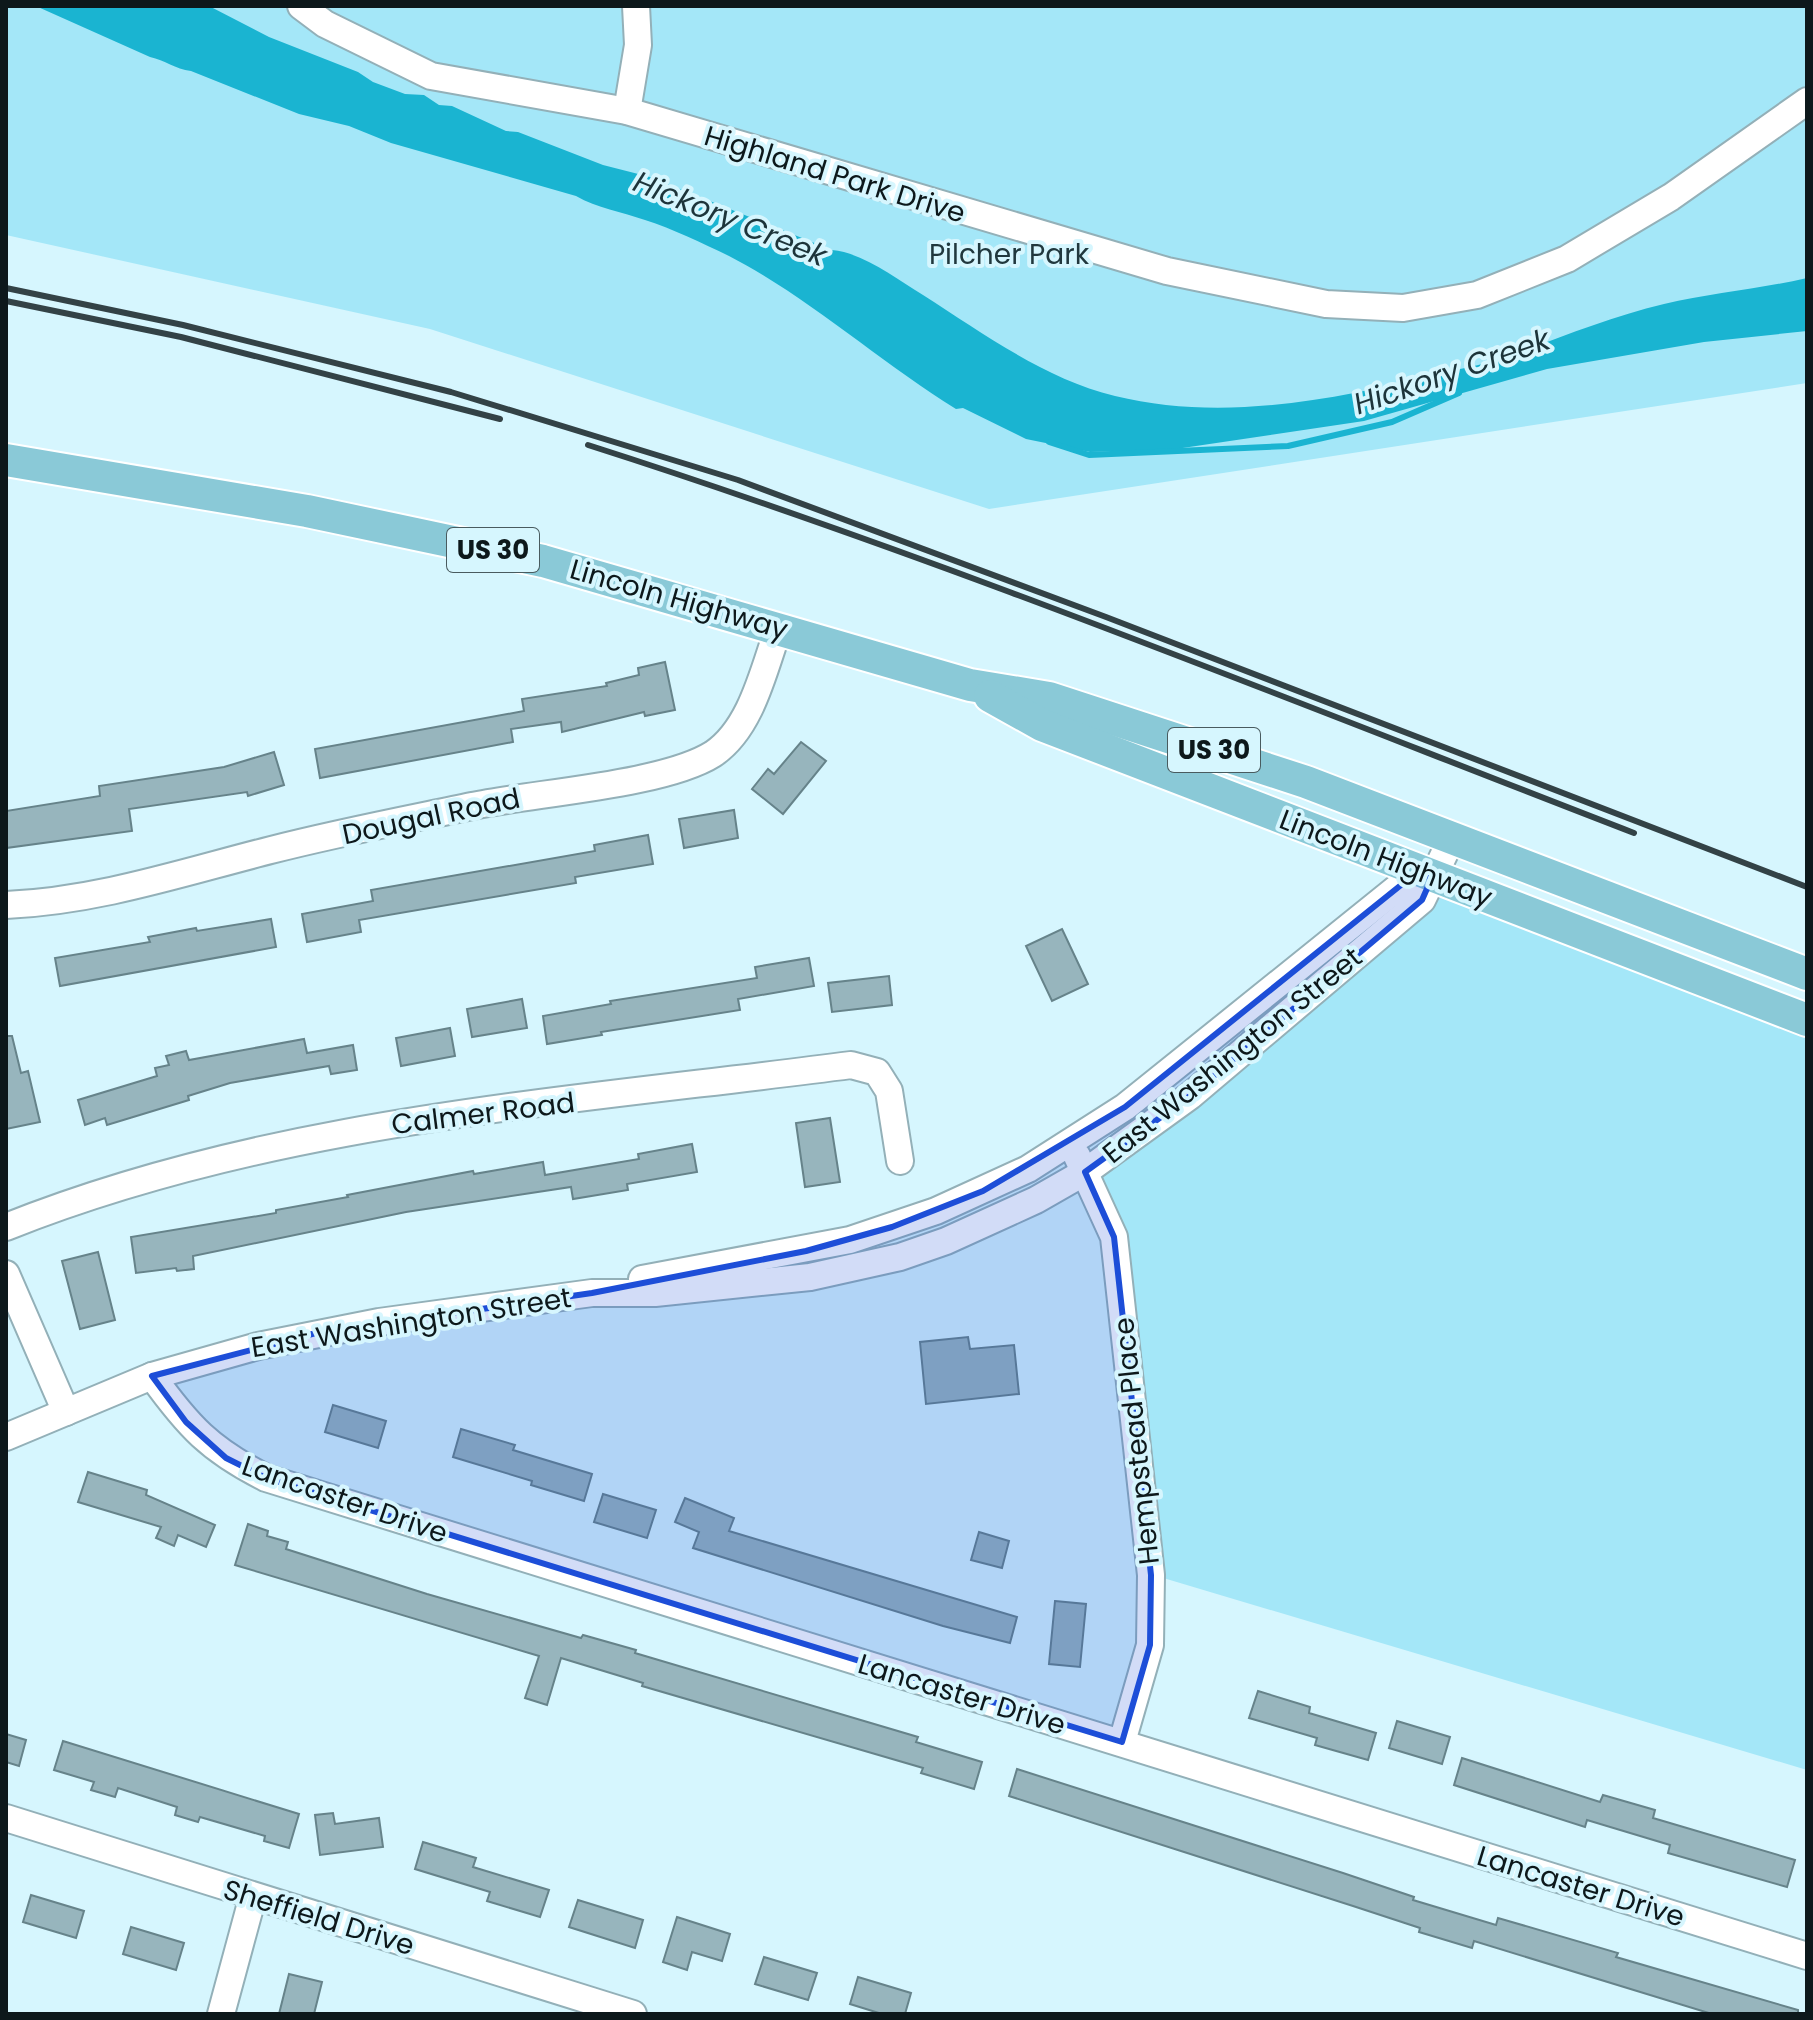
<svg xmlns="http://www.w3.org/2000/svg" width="1813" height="2020" viewBox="0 0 1813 2020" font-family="Poppins,sans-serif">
	<rect width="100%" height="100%" fill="#d6f6fe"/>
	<g fill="#a4e7f8">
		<path d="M6,6h1801v377l-818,126 -559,-180 -424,-94z"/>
		<path d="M1435,888l372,141v741l-647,-193 -59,-401z"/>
	</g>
	<path fill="#1ab4d1" d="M25,6h184l60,31 89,35 15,10 32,12 19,1 15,10 13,1 54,25 12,1 85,33 47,12 182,73c32,3 64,29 91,45 61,39 122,84 192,101 106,26 220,4 323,-22 26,-6 53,-11 77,-20 49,-18 98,-38 149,-50 47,-11 96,-15 143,-26v53l-103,11 -157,27 -183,52 -195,29 -79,2 -64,-13 -63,-31 -7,1c-76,-47 -149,-113 -227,-153 -27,-13 -56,-27 -84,-36 -23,-8 -48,-12 -69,-24l-185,-53 -42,-17 -50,-12 -108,-43c-16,-2 -26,-11 -41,-14l-112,-50z"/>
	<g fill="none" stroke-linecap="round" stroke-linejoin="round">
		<path stroke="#1ab4d1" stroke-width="6" d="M1049,442l40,13 199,-9 104,-24 67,-29"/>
	</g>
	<g fill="#97b5bd" stroke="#66838a" stroke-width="2">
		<path d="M665,662l10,48 -30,6 -1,-4 -82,20 -1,-10 -50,7 2,13 -193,36 -5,-29 209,-38 -2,-12 85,-13 -1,-3 33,-8 -1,-7z"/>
		<path d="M801,742l25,19 -43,53 -31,-25 16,-20 6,5z"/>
		<path d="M274,752l10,33 -36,11 -1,-4 -118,17 3,22 -126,17v-37l94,-15 -1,-10 125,-19z"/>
		<path d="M734,810l4,28 -54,10 -5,-29z"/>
		<path d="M648,835l5,29 -78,13 1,6 -217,37 2,12 -54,10 -5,-28 71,-13 -2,-11 224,-39 -1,-6z"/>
		<path d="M271,919l5,28 -216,39 -5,-28 95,-16 -2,-5 48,-9 1,3z"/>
		<path d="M1062,929l26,55 -36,17 -26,-55z"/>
		<path d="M809,958l5,28 -76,13 2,11 -139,22 1,3 -55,9 -4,-28 68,-12 -1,-3 147,-23 -2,-11z"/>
		<path d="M889,976l3,29 -60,7 -4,-29z"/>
		<path d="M522,999l5,29 -55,9 -5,-28z"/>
		<path d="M450,1028l5,28 -54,10 -5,-28z"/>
		<path d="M6,1036h6l9,37 7,-2 12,51 -34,7z"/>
		<path d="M304,1039l3,14 46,-8 4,25 -26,4 -2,-8 -99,17 -42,13 1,4 -82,25 -2,-7 -20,7 -7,-25 79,-24 -2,-8 14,-3 -3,-9 20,-5 3,9z"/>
		<path d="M830,1118l10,64 -35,5 -9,-64z"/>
		<path d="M692,1144l5,28 -70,12 1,6 -55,9 -2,-12 -165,25 -213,44 1,13 -17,2 -1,-3 -40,5 -5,-36 145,-24v-3l72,-13 -1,-2 126,-24 1,3 69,-12 2,13 94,-16 -1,-5z"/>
		<path d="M98,1252l17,68 -35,9 -18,-68z"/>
		<path d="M968,1337l2,12 44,-4 5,49 -93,10 -6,-62z"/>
		<path d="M333,1405l53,16 -8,27 -53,-16z"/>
		<path d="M461,1429l54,16 -2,5 79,24 -8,27 -53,-16 1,-4 -79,-24z"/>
		<path d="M88,1472l59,18 -1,5 69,30 -9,22 -28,-12 -4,11 -18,-8 5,-11 -83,-25z"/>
		<path d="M603,1494l53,16 -9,28 -53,-16z"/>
		<path d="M685,1498l49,20 -5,13 288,86 -7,26 -67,-17 -250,-78 6,-16 -24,-10z"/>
		<path d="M248,1524l20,7 -1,5 21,6 -2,7 141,45 154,44 2,-3 53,15 -1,3 283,84 -2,5 66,20 -8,27 -53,-16 2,-5 -281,-82 1,-3 -82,-25 -14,47 -22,-7 14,-42 -304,-91z"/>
		<path d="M979,1532l30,9 -7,27 -31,-8z"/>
		<path d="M1055,1601l31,3 -6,63 -31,-3z"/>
		<path d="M1258,1691l52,16 -1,6 67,20 -8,27 -53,-15 2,-7 -68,-20z"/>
		<path d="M1397,1721l53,16 -8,27 -53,-16z"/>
		<path d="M6,1734l20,6 -7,26 -13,-4z"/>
		<path d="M63,1741l236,73 -10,34 -25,-7 1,-5 -65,-19 -2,5 -23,-7 2,-8 -59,-19 -3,9 -24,-7 3,-8 -40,-12z"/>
		<path d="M1462,1758l138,44 3,-7 52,15 -2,8 142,42 -8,27 -119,-34 2,-8 -83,-25 -2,7 -131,-42z"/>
		<path d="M1017,1769l326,104 71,24 -1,3 83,25 2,-7 120,35 -2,4 182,53v4h-86l-238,-73 -2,7 -53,-16 1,-4 -67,-22 -344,-110z"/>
		<path d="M333,1813l2,11 44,-6 4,29 -63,8 -5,-40z"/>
		<path d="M423,1842l53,16 -3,9 76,23 -9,27 -53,-16 3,-9 -75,-23z"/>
		<path d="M31,1895l53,16 -8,27 -53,-16z"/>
		<path d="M578,1900l65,20 -8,28 -66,-21z"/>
		<path d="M677,1917l53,17 -8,27 -30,-9 -5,18 -24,-8z"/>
		<path d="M131,1927l53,16 -8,27 -53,-16z"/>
		<path d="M764,1957l53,16 -9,27 -53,-16z"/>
		<path d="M289,1974l33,8 -8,32h-35z"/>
		<path d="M858,1977l53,16 -6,21h-23l-32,-10z"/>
	</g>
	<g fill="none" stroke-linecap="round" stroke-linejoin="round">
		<g stroke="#93b0b8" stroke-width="30">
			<g id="minor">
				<path d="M301,6l24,18 106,52 196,35 540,160 159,33 77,4 74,-13 90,-36 104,-62 136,-96"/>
				<path d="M627,111l11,-66 -2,-39"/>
				<path d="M6,905c92,-4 178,-33 265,-55 66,-17 134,-30 201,-44 62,-13 192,-21 241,-52 39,-26 51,-86 66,-127"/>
				<path d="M1077,1156l37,81 37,338 -1,70 -28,97"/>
				<path d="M6,1227c268,-107 561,-125 845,-162l26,7 12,19 11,70"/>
				<path d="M6,1274l60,138"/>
				<path d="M642,1279l208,-39 86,-29 92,-42 97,-62 281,-226 27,-6"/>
				<path d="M152,1376c36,50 58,74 114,102l1541,478"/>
				<path d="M6,1437l146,-61 106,-30 121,-24 213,-29h63l155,-16 90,-20 46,-16 90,-41 49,-28 105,-76 232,-196 30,-62"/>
				<path d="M6,1818l627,196"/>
				<path d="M221,2014l32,-118"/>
			</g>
		</g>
		<g stroke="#fff" stroke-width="36">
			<g id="major">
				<path d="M6,460l301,51 236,50 427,124 79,13 257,84 501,192"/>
				<path d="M990,696l52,29 765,295"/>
			</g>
		</g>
		<use href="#minor" stroke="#fff" stroke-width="26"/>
		<use href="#major" stroke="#8ac9d7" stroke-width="32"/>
		<g stroke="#334246" stroke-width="6">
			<path d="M6,288l177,37 268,67 287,88 368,137 701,270"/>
			<path d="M6,301l175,36 319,82"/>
			<path d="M588,445c354,113 699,254 1046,388"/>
		</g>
	</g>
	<path fill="#1d4ed8" fill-opacity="0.2" stroke="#1d4ed8" stroke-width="6" stroke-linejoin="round" d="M1433,875l-11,25 -232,196 -105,76 29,65 37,338 -1,70 -28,97 -856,-264 -40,-20 -40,-36 -34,-46 164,-43 276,-40 214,-42 86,-24 91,-36 142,-84 281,-226z"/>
	<g text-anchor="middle" stroke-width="8" stroke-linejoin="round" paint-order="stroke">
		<g fill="#d6f6fe" stroke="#495b5f" stroke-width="2">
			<rect x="447" y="528" width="92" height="44" rx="6"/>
			<rect x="1168" y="728" width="92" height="44" rx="6"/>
		</g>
		<g font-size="26" font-weight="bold" fill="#0d181b">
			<text x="493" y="559">US 30</text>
			<text x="1214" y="759">US 30</text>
		</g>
		<g font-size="28" fill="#0d181b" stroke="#d6f6fe">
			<text transform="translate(835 174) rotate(17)" y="10">Highland Park Drive</text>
			<text transform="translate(679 599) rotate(16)" y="10">Lincoln Highway</text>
			<text transform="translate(431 816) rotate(-12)" y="10">Dougal Road</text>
			<text transform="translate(1386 858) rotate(21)" y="10">Lincoln Highway</text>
			<text transform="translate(1232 1055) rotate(-39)" y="10">East Washington Street</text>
			<text transform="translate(483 1113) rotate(-7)" y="10">Calmer Road</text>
			<text transform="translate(411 1322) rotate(-9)" y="10">East Washington Street</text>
			<text transform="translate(1136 1441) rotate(-96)" y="10">Hempstead Place</text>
			<text transform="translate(345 1499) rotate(19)" y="10">Lancaster Drive</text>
			<text transform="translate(962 1694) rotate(17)" y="10">Lancaster Drive</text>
			<text transform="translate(1581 1886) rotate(17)" y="10">Lancaster Drive</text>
			<text transform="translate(319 1917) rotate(17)" y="10">Sheffield Drive</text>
		</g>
		<g font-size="28" fill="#21383e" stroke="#d6f6fe">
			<text x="1009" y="264">Pilcher Park</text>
		</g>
		<g font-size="30" font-style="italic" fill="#1d343a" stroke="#d6f6fe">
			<text transform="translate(730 219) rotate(22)" y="10">Hickory Creek</text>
			<text transform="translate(1452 372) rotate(-19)" y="10">Hickory Creek</text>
		</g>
	</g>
	<rect width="1813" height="2020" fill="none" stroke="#0d181b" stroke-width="16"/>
</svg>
